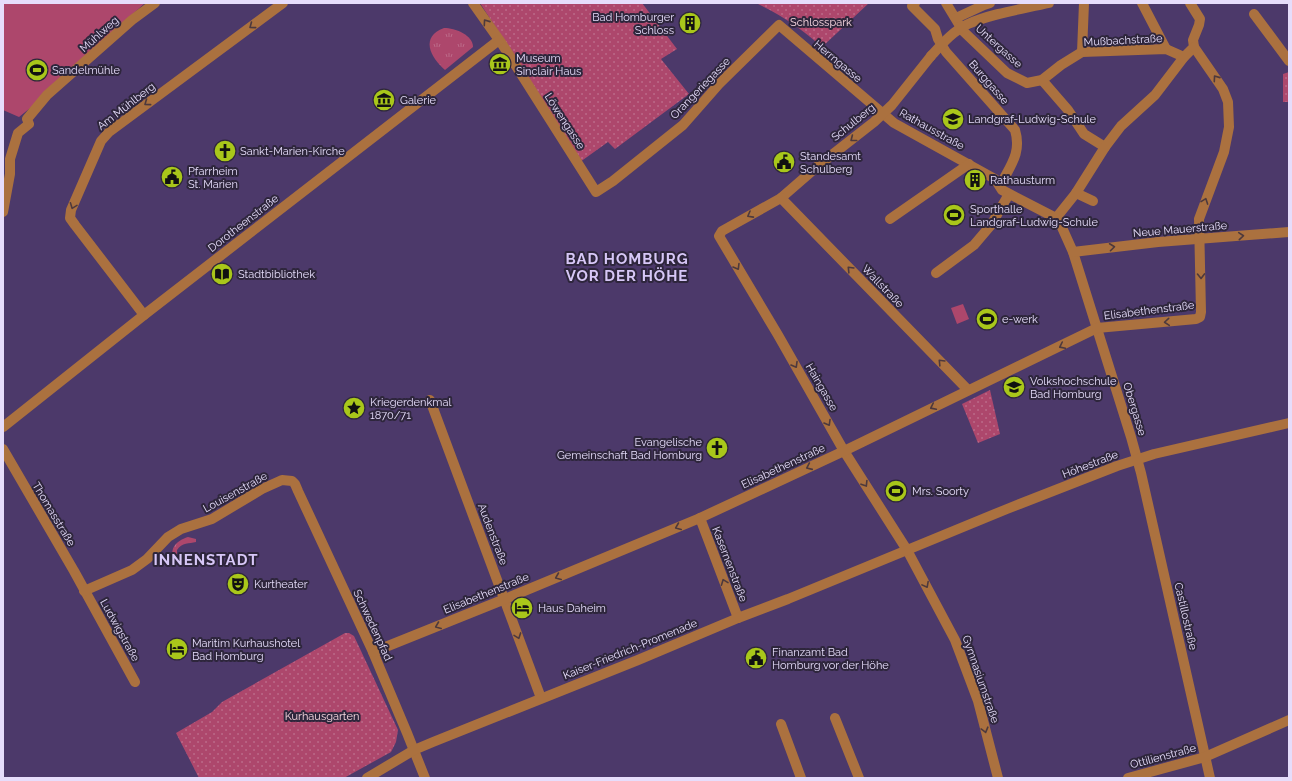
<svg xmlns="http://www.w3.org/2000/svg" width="1292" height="781" viewBox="0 0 1292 781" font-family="Raleway,sans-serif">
	<defs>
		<pattern id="grass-tufts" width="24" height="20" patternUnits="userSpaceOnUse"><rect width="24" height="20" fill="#ad476c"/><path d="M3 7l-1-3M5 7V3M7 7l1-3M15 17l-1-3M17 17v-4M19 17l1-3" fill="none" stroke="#bc6a89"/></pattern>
		<pattern id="park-dots" width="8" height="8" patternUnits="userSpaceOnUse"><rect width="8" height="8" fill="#ad476c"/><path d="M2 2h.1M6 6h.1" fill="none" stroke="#bc6a89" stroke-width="1.8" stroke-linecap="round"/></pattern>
	</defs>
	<rect width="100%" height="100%" fill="#4c396a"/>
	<g fill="url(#grass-tufts)">
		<path d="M444,28c11,0 29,7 29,19l-28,23c-15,-13 -25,-33 -1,-42z"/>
		<path d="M188,537l8,2v3c-7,2 -14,0 -19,8v5l-4,2c-3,-11 6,-17 15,-20z"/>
	</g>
	<g fill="url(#park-dots)">
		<path d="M480,3h162l35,46 -16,10 28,35 -74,55 -7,-7 -28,20 -76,-122z"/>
		<path d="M756,3h113l-47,44c-20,-18 -41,-32 -66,-44z"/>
		<path d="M1289,72v30h-6v-28z"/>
		<path d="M990,390l10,44 -22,9 -16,-39z"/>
		<path d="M345,633h4l5,3 44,94 -2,12 -5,10 -47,26h-145l-23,-45 36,-21 10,-10z"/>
	</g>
	<g fill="#ad476c">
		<path d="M3,3h142l-48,43 -57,54 -21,17 -16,-7z"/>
		<path d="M963,304l6,15 -12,5 -6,-16z"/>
	</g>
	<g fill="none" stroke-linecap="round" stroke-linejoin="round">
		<g stroke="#ab713f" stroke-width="10">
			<path d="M473,3l29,41 94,148 17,-11 70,-56 36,-41 60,-59 115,98 101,56 7,11 54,28 4,5 13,29 58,185 10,36 69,305"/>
			<path d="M915,3l-3,3 23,23 3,10 8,13 69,78c7,23 -5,36 -15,56"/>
			<path d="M946,3l17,28 44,42 20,10 15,-3 19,-15 21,-13 84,-3 18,8"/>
			<path d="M1142,3l24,46"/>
			<path d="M1254,14l35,47"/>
			<path d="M956,18l28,-13 6,-2"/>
			<path d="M1082,52l2,-49"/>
			<path d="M931,56l-39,49 -18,17 -55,43 -38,33 -59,33 -3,5 59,99 66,116 63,99 48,90 23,61 20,77"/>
			<path d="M1042,80l26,30 16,24 21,13"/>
			<path d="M1076,193l17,8"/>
			<path d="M781,198l187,192"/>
			<path d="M3,212l7,-38v-15l8,-26 11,-9 -2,-5 20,-24 85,-75 23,-17"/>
			<path d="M1056,218l20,-25 29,-46 16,-21 34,-31 29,-38 10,-10 -1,-7 6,-15 1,-6 -10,-16"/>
			<path d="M890,219l79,-55"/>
			<path d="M1073,252l85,-10 131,-10"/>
			<path d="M936,273l38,-28 17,-20 18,-31"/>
			<path d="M144,315l-69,-90 -5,-7 1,-8 30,-69 8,-9 174,-129"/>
			<path d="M430,400l111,298"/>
			<path d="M3,427l141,-112 355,-275"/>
			<path d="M3,449l71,122 61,111"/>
			<path d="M700,518l38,100"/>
			<path d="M84,591l48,-21 15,-11 21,-22 13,-8 31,-10 50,-30 20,-9 10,1 3,3 3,7 75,161 34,81 18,45"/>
			<path d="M373,652l132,-53 195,-81 144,-67 253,-123 99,-9 4,-2 1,-5 -2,-93 25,-67 5,-25 -1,-25 -5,-13 -29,-42"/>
			<path d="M835,718l24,60"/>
			<path d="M781,724l20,54"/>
			<path d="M367,778l47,-28 19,-8 205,-82 100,-42 50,-19 219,-90 110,-43 37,-12 135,-31"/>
			<path d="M1128,778l77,-21 84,-37"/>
		</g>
		<path stroke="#ab713f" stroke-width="10" d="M931,56c11,-12 22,-25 37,-32 25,-11 55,-15 81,-21"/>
	</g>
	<defs><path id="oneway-chevron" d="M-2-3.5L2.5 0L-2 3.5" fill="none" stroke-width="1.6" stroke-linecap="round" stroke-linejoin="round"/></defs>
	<g stroke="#4d393d">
		<use href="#oneway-chevron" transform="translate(486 22) rotate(-125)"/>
		<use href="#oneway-chevron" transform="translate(252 26) rotate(143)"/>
		<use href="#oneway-chevron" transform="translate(1216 78) rotate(-125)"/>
		<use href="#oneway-chevron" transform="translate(147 103) rotate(144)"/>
		<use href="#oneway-chevron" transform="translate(853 139) rotate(142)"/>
		<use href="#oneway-chevron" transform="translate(1205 201) rotate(-70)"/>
		<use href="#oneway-chevron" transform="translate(73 206) rotate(111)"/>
		<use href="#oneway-chevron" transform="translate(750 215) rotate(151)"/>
		<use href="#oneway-chevron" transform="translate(1241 236) rotate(-5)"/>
		<use href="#oneway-chevron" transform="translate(1112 247) rotate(-7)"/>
		<use href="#oneway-chevron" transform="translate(737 267) rotate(59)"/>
		<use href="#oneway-chevron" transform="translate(850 269) rotate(-134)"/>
		<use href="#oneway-chevron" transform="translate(1201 276) rotate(89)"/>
		<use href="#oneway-chevron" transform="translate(1167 322) rotate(175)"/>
		<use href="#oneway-chevron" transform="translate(1062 346) rotate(154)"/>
		<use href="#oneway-chevron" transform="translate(941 362) rotate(-134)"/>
		<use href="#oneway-chevron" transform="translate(795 365) rotate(60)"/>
		<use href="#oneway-chevron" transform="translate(933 407) rotate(154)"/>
		<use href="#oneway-chevron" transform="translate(828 423) rotate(60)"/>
		<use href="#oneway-chevron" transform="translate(809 467) rotate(156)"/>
		<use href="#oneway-chevron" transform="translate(865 484) rotate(58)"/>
		<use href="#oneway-chevron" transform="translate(678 527) rotate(157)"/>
		<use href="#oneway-chevron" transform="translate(558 577) rotate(157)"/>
		<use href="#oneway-chevron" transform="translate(724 582) rotate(-111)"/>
		<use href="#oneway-chevron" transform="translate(926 585) rotate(62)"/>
		<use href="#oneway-chevron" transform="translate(438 626) rotate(158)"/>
		<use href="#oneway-chevron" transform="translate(518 636) rotate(70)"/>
		<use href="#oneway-chevron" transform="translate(985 730) rotate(75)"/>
	</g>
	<defs>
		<g id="building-disc" transform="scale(1.15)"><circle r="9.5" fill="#a9c71a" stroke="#2e263c"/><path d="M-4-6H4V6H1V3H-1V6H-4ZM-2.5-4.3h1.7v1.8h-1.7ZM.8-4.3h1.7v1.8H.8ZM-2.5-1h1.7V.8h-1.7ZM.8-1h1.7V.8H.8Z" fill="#111"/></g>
		<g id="museum-disc" transform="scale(1.15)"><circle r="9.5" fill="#a9c71a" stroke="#2e263c"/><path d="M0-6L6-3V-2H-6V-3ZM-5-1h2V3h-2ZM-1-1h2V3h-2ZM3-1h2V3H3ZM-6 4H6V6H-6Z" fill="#111"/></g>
		<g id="stadium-disc" transform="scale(1.15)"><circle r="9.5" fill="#a9c71a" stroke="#2e263c"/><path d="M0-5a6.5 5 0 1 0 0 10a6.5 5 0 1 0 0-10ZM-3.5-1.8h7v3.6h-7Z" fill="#111"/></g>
		<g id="school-disc" transform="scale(1.15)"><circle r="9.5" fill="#a9c71a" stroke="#2e263c"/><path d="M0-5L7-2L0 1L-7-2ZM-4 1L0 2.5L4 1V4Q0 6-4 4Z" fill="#111"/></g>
		<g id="church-disc" transform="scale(1.15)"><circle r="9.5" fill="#a9c71a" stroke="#2e263c"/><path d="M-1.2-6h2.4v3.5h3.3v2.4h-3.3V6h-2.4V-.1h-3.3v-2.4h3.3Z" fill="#111"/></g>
		<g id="civic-disc" transform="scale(1.15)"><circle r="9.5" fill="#a9c71a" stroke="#2e263c"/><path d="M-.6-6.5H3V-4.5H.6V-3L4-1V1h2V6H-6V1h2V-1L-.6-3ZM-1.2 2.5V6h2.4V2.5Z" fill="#111"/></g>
		<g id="library-disc" transform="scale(1.15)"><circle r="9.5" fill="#a9c71a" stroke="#2e263c"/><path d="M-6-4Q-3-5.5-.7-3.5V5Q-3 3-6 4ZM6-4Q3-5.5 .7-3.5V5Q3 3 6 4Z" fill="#111"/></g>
		<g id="university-disc" transform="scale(1.15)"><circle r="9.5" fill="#a9c71a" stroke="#2e263c"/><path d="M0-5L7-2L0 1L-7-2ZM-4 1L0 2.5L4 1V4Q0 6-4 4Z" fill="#111"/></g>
		<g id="sight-disc" transform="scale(1.15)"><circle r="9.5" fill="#a9c71a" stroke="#2e263c"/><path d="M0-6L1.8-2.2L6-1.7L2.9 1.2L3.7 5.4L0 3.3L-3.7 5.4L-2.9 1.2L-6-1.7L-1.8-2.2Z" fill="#111"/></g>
		<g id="theatre-disc" transform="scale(1.15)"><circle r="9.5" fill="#a9c71a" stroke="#2e263c"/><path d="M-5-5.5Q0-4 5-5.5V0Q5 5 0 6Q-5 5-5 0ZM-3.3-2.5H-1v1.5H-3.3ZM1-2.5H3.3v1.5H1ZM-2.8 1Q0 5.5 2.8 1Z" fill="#111"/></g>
		<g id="hotel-disc" transform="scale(1.15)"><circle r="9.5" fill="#a9c71a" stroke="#2e263c"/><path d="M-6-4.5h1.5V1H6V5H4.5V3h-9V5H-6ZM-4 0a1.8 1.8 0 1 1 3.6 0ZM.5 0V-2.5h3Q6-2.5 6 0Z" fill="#111"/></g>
	</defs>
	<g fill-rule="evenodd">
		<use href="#building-disc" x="690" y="23"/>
		<use href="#museum-disc" x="500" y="64"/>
		<use href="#stadium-disc" x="37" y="70"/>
		<use href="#museum-disc" x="384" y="100"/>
		<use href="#school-disc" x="953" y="119"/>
		<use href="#church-disc" x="225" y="151"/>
		<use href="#civic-disc" x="784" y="162"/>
		<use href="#civic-disc" x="172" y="177"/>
		<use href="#building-disc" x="975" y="180"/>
		<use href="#stadium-disc" x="954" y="215"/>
		<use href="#library-disc" x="222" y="274"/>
		<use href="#stadium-disc" x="987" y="319"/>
		<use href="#university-disc" x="1014" y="387"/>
		<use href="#sight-disc" x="354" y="408"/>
		<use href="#church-disc" x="717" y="448"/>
		<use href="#stadium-disc" x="896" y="491"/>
		<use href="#theatre-disc" x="238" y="584"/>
		<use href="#hotel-disc" x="522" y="608"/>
		<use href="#hotel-disc" x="177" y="649"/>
		<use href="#civic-disc" x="756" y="658"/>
	</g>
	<g text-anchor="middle" stroke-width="4" stroke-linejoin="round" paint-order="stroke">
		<g font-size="11" fill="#e6ddfb" stroke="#2e263c" text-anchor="start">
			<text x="674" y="21" text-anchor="end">Bad Homburger<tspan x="674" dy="13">Schloss</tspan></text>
			<text x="516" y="62">Museum<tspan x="516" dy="13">Sinclair Haus</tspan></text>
			<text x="52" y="74">Sandelmühle</text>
			<text x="400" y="104">Galerie</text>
			<text x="968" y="123">Landgraf-Ludwig-Schule</text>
			<text x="240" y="155">Sankt-Marien-Kirche</text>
			<text x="800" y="160">Standesamt<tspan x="800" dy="13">Schulberg</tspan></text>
			<text x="188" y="175">Pfarrheim<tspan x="188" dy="13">St. Marien</tspan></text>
			<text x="990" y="184">Rathausturm</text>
			<text x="970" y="213">Sporthalle<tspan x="970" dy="13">Landgraf-Ludwig-Schule</tspan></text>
			<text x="238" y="278">Stadtbibliothek</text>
			<text x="1002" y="323">e-werk</text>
			<text x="1030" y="385">Volkshochschule<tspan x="1030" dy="13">Bad Homburg</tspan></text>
			<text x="370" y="406">Kriegerdenkmal<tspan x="370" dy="13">1870/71</tspan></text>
			<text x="702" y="446" text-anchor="end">Evangelische<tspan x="702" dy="13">Gemeinschaft Bad Homburg</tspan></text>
			<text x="912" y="495">Mrs. Soorty</text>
			<text x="254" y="588">Kurtheater</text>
			<text x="538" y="612">Haus Daheim</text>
			<text x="192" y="647">Maritim Kurhaushotel<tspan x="192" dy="13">Bad Homburg</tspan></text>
			<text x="772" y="656">Finanzamt Bad<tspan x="772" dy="13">Homburg vor der Höhe</tspan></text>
		</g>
		<g font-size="11" fill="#fbdae3" stroke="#2e263c">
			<text x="821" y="26">Schlosspark</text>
			<text x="322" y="720">Kurhausgarten</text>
		</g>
		<g font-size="11" fill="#e6ddfb" stroke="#2e263c">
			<text transform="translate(99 34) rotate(-42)" y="4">Mühlweg</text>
			<text transform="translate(1123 40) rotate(-3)" y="4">Mußbachstraße</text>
			<text transform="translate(999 46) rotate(42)" y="4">Untergasse</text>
			<text transform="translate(838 61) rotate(40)" y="4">Herrngasse</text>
			<text transform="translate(989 82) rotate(49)" y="4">Burggasse</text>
			<text transform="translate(700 88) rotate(-46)" y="4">Orangeriegasse</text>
			<text transform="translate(126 106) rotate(-38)" y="4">Am Mühlberg</text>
			<text transform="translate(565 121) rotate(57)" y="4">Löwengasse</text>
			<text transform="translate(853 122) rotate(-39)" y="4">Schulberg</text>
			<text transform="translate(932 129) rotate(29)" y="4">Rathausstraße</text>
			<text transform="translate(243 223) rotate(-38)" y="4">Dorotheenstraße</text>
			<text transform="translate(1180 229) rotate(-5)" y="4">Neue Mauerstraße</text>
			<text transform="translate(883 286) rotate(46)" y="4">Wallstraße</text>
			<text transform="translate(1149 310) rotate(-7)" y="4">Elisabethenstraße</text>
			<text transform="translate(822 387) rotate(60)" y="4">Haingasse</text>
			<text transform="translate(1135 409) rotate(73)" y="4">Obergasse</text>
			<text transform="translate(1090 464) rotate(-21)" y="4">Höhestraße</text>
			<text transform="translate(783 466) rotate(-25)" y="4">Elisabethenstraße</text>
			<text transform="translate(235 492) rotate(-29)" y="4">Louisenstraße</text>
			<text transform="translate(54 514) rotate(59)" y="4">Thomasstraße</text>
			<text transform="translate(493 534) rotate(69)" y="4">Audenstraße</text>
			<text transform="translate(730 564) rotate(69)" y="4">Kasernenstraße</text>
			<text transform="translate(486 593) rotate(-22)" y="4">Elisabethenstraße</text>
			<text transform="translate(1186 616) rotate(77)" y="4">Castillostraße</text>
			<text transform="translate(373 625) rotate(65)" y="4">Schwedenpfad</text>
			<text transform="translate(120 630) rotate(61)" y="4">Ludwigstraße</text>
			<text transform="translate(630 649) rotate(-22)" y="4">Kaiser-Friedrich-Promenade</text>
			<text transform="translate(981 679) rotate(71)" y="4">Gymnasiumstraße</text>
			<text transform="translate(1163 756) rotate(-15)" y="4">Ottilienstraße</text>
		</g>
		<g font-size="15" font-weight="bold" letter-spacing="1" fill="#d7c7f7" stroke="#2e263c">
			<text x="627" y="264">BAD HOMBURG<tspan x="627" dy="17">VOR DER HÖHE</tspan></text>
			<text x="206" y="565">INNENSTADT</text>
		</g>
	</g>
	<rect width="1292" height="781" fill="none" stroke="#e6ddfb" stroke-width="8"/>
</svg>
